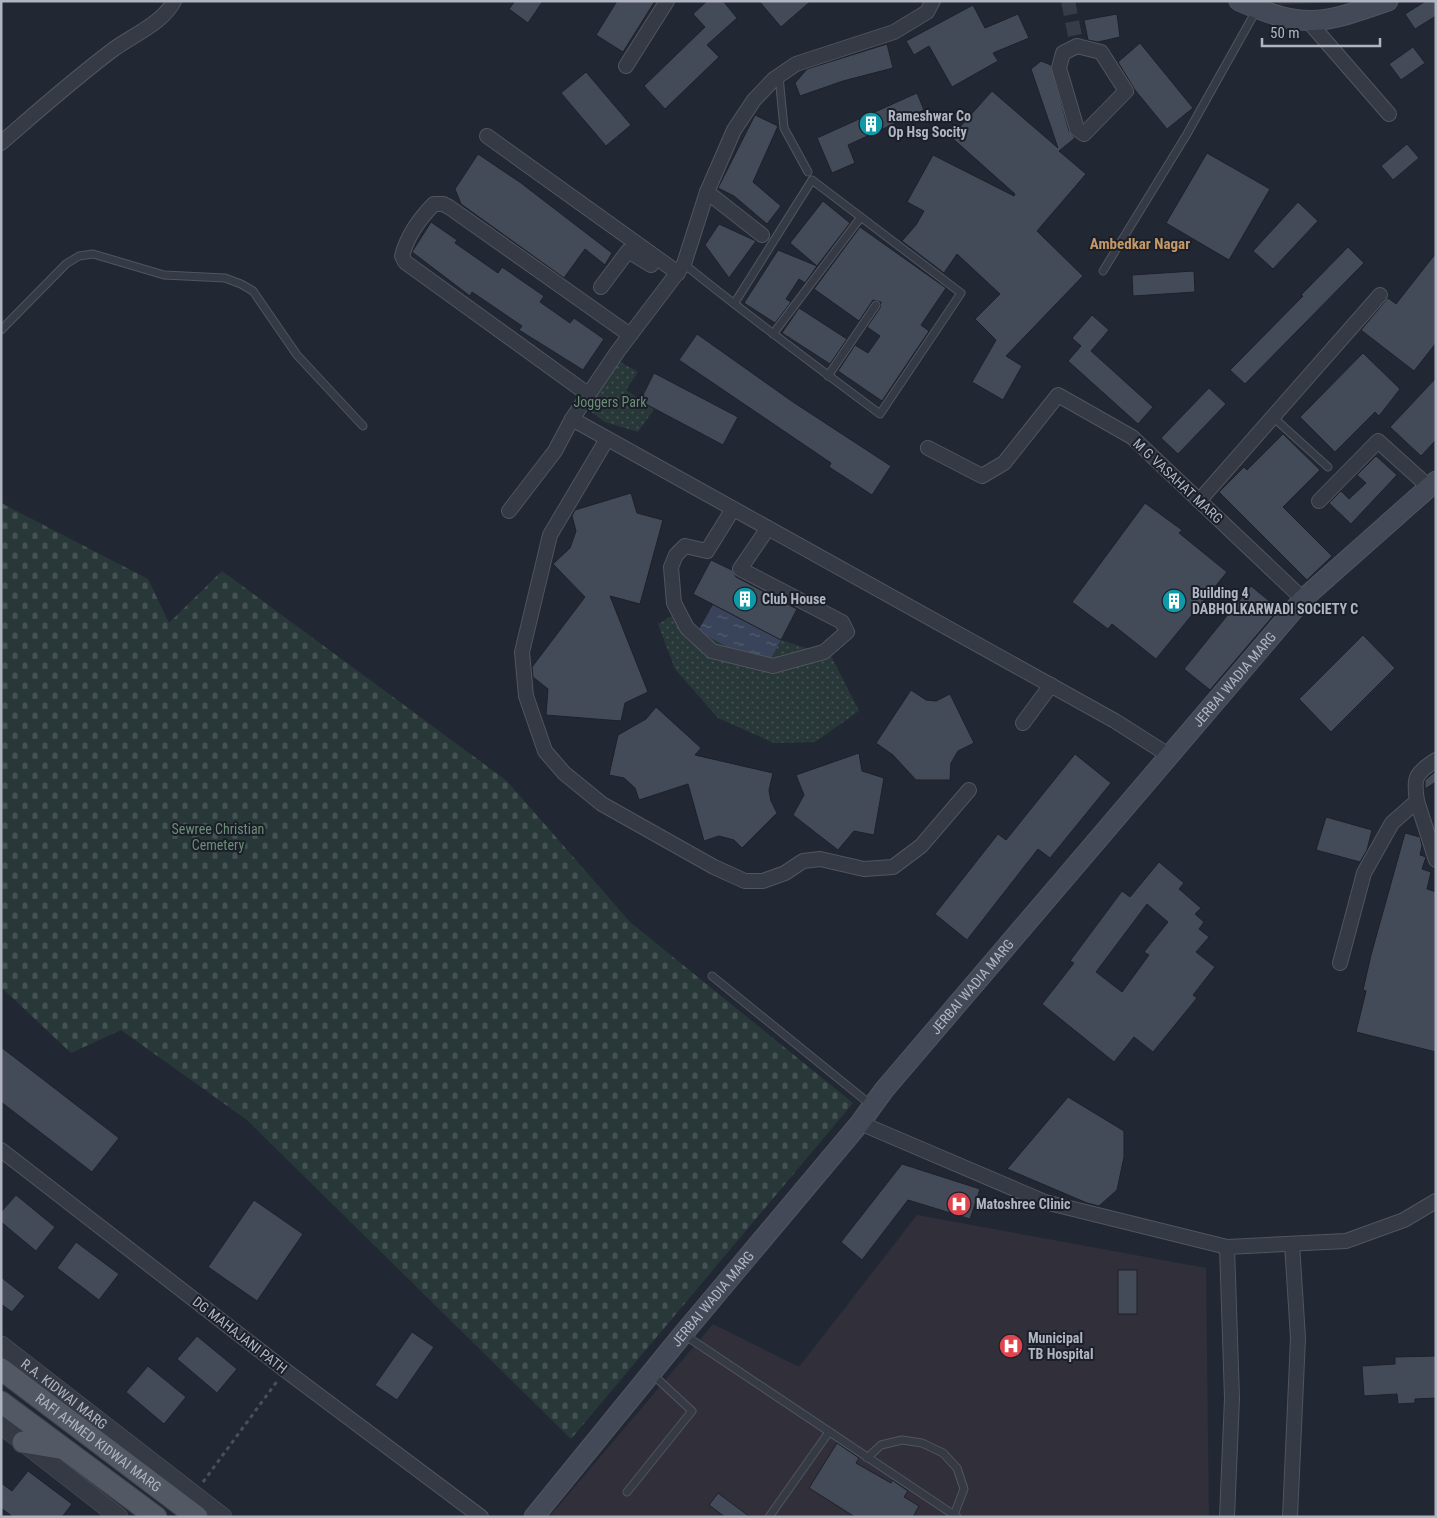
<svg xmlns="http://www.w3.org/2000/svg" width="1437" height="1518" viewBox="0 0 1437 1518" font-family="'Roboto Condensed',sans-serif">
	<defs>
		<pattern id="cemetery-stones" width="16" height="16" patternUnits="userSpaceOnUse" patternTransform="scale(1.25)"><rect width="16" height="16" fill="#283738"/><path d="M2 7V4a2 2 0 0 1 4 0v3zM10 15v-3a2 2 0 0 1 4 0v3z" fill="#455253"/></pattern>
		<pattern id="park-dots" width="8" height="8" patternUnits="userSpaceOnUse" patternTransform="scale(1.25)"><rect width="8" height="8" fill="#283738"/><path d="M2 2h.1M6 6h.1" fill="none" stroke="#455253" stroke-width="1.8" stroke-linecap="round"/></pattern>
		<pattern id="water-ripples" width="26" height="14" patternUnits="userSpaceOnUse" patternTransform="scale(1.25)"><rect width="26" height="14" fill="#39445b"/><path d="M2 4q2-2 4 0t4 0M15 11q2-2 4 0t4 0" fill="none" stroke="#535d71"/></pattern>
	</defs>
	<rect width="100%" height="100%" fill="#222833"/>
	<g fill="#312f39">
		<path d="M1273,1h76l-68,4z"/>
		<path d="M917,1215l289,53 3,249h-660l164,-193 86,43z"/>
	</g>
	<path fill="url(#cemetery-stones)" d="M1,503l147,76 21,44 53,-52 285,210 123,141 223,181 -282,336 -324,-319 -126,-90 -50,23 -70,-66z"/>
	<g fill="url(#park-dots)">
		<path d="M617,360l21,12 -12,18 28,19 -16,23 -33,-10 -22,-16z"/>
		<path d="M682,610l16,21 68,36 15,-27 50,16 28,55 -44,31 -41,1 -56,-25 -43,-49 -17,-45z"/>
	</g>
	<path fill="url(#water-ripples)" d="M713,605l68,35 -15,28 -68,-37z"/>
	<g fill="#444b58" stroke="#1d212b" fill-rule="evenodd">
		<path d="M515,1h28l-15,22 -19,-14z"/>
		<path d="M617,1h38l-32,51 -27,-17z"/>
		<path d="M707,1h16l14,17 -30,27 12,12 -54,52 -21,-23 61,-59 -12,-13z"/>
		<path d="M759,1h52l-30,26z"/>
		<path d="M1426,1h10v15l-21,13 -10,-15z"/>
		<path d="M973,5l12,23 33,-14 11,24 -36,15 5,8 -46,26 -23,-41 -15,9 -8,-14z"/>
		<path d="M1117,14l3,23 -22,5 -10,-2 -4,-20z"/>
		<path d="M1140,43l53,65 -26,21 -32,-39 -17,-28z"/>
		<path d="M887,44l6,24 -50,13 -43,15 -5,-13 12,-14z"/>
		<path d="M1413,47l12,16 -24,17 -12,-16z"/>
		<path d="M1041,61l10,4 18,66 6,7 -16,13 27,23 -49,57 46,45 -77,80 16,10 -19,34 -31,-18 24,-42 -21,-21 25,-25 -43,-40 -13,19 -42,-32 14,-16 8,-14 -17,-9 26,-47 81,41 1,-2 -64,-57 41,-46 66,57 -27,-79z"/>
		<path d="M586,72l45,53 -25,21 -45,-53z"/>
		<path d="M917,93l7,17 -76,35 7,18 -23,10 -15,-35z"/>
		<path d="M755,115l23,11 -25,56 28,24 -14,18 -33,-28 -16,-8z"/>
		<path d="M1407,144l12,14 -26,22 -12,-14z"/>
		<path d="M1207,153l63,36 -41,71 -63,-37z"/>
		<path d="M478,154l43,29 91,70 -7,12 -20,-16 -21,29 -103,-74 -6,-15z"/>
		<path d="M823,201l27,22 -33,43 -27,-23z"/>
		<path d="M1298,202l20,19 -45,48 -20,-18z"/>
		<path d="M431,222l26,18 -2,3 43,30 4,-6 42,29 -4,6 30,21 4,-5 30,21 -21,31 -64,-40 3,-4 -50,-34 -2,4 -58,-44z"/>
		<path d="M719,224l37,17 -27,37 -24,-33z"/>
		<path d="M860,227l86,61 -25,37 8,6 -47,70 -44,-30 17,-26 13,8 12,-17 -13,-9 13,-19 1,-6 -8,-2 -14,21 -45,-32z"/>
		<path d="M1348,247l16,16 -119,121 -15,-14 73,-74 -2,-1z"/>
		<path d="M778,250l39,16 -12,17 -6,-4 -13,20 5,3 -16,21 -31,-20z"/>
		<path d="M1436,253v90l-22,28 -53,-41 27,-32 8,6z"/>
		<path d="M1194,271l1,21 -62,4 -1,-21z"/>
		<path d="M799,308l48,31 -17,25 -48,-31z"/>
		<path d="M1092,315l17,15 -18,21 62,56 -15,17 -70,-63 13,-15 -9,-8z"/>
		<path d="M697,334l96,68 98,64 -19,29 -43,-28 2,-4 -152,-103z"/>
		<path d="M1363,353l37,36 -21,27 -4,-4 -40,40 -35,-35z"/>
		<path d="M654,373l84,44 -15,28 -83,-44z"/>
		<path d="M1436,378v62l-15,16 -31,-29z"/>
		<path d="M1209,388l17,16 -48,50 -17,-16z"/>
		<path d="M1283,434l37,36 -37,37 49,49 -25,24 -88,-88 25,-25 3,3z"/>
		<path d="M1376,456l21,19 -46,49 -22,-21 12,-12 8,8 17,-16 -9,-8z"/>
		<path d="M631,493l6,20 26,7 -23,84 -30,-8 38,96 -23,11 -4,18 -75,-6 2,-26 -15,-12 -1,-10 53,-70 -32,-33 17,-16 6,-17 -4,-15 3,-6z"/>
		<path d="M1145,503l37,27 -3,3 48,39 -71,87 -44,-35 -4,5 -36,-27z"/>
		<path d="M711,560l21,10 4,7 61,32 -16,31 -88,-46z"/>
		<path d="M1251,586l28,23 -69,81 -26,-21z"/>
		<path d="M1363,635l32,33 -64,64 -32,-33z"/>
		<path d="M911,690l15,10 10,1 14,-7 24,49 -16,8 -7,12 -1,17h-34l-23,-25 -17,-12z"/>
		<path d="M656,707l45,41 -6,7 78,18 -4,17 2,11 6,12 -35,35 -8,-8 -15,-4 -15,5 -16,-57 -49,16 -4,-12 -11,-10 -15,-3 9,-40 28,-16z"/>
		<path d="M859,753l3,18 22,7 -10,57 -20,-4 -16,19 -45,-35 11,-20 -8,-20z"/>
		<path d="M1075,754l36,29 -61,75 -12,-9 -71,91 -32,-26 63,-80 8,6z"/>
		<path d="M1436,771v11l-11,7v-9z"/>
		<path d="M1326,817l46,13 -5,20 -7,12 -44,-12z"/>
		<path d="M1405,833l15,4 2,9 -2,9 6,2 -4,12 9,3 -4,17 9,3v160l-80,-20 10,-41 -3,-1 8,-35z"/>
		<path d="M1159,862l25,21 -5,6 22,19 -6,6 9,8 -5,7 10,8 -13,15 19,15 -22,28 4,3 -44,54 -19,-15 -20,25 -72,-58 32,-41 -4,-2 52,-70 8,6zM1147,904l21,18 -24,30 5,3 -27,37 -26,-20z"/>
		<path d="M1,1047l118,91 -27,34 -91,-70z"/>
		<path d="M1068,1097l56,34v26l-7,33 -18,16 -12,-3 -80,-34z"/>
		<path d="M902,1164l78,25 -10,30 -62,-19 -46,60 -21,-18z"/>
		<path d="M16,1195l39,32 -19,24 -35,-29v-10z"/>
		<path d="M254,1200l49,34 -46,67 -49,-34z"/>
		<path d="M76,1242l43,32 -20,26 -42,-32z"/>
		<rect x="1118" y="1270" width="19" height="44"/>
		<path d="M1,1277l24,19 -13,16 -11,-8z"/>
		<path d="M412,1332l22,15 -37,53 -22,-15z"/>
		<path d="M197,1336l40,33 -20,24 -40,-34z"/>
		<path d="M1436,1356v42l-21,1v4l-17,1 -1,-10 -33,2 -2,-30 33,-2v-7z"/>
		<path d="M148,1366l38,31 -22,27 -38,-32z"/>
		<path d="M837,1443l22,15 -3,5 35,20 1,-3 16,11 -4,6 15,9 -6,11h-58l-46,-29z"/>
		<path d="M28,1471l44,33 -10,13h-49l-12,-9v-25l11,8z"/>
		<path d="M718,1493l32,24h-25l-16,-12z"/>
	</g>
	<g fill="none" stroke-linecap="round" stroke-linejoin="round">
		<path stroke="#373d48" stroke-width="14" stroke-dasharray="14 7" stroke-linecap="butt" d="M1068,1l9,45"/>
		<g stroke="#50555f" stroke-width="9">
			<g id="service">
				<path d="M779,76l5,52 24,44"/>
				<path d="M684,264c64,52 130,101 196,150l81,-121 -149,-113 -78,124"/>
				<path d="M1103,271l84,-137 70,-125"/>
				<path d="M1,330l65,-66 13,-8 14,-2 71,21 61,3 16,6 12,7 44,64 66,71"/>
				<path d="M773,334l88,-117"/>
				<path d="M828,376l48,-71"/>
				<path d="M1274,418l54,49"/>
				<path d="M712,976l159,129"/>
				<path d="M683,1334l274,183"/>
				<path d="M867,1458l14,-13 21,-5 20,3 21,10 14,15 7,21 -10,26"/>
				<path d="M627,1492l65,-81 -41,-38"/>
				<path d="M769,1517l60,-85"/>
			</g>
		</g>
		<g stroke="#50555f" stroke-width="16">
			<g id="minor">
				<path d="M1309,22l80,92"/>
				<path d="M1077,46l24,6 25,39 -42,43 -7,-5 -18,-61 4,-15z"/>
				<path d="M626,66l41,-65"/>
				<path d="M487,136l191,137"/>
				<path d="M1,143c37,-32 74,-65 113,-94 19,-14 49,-26 60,-48"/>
				<path d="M707,192l55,43"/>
				<path d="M601,287l27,-36 23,14"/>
				<path d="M589,395l-184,-133 -3,-6c5,-19 18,-38 32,-52h9l6,3 181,128"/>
				<path d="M572,419l543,302 55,35"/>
				<path d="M607,439l-57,96 -28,117 4,44 19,55 19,22 38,31 112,63 31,14h18l22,-8 18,-12 17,-2 44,10 29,-2 28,-21 48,-56"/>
				<path d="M928,448l54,28 22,-13 54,-68 74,42 171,162"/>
				<path d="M1199,501l181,-206"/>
				<path d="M1319,501l59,-60 51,46"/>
				<path d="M733,509l-26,42 -22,-5 -9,9 -5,12 3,36 13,25 25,23 61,15 51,-14 23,-20 -5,-10 -102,-53 28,-41"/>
				<path d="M509,511l46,-60 17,-32 46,-68 66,-87 23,-72 27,-62 20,-30 20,-21 22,-15 98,-32 33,-20 6,-11"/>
				<path d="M1023,723l28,-38"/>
				<path d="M1417,801l19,59"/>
				<path d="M1340,963l24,-90 28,-50 25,-22c-4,-24 -1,-28 19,-41"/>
				<path d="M860,1123l185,79 182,45 119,-6 58,-21 32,-19"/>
				<path d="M1,1150l284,220 196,147"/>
				<path d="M1227,1247l5,151 -5,119"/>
				<path d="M1290,1517l8,-179 -6,-94"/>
			</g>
		</g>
		<g stroke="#50555f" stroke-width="19">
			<g id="tertiary">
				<path id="s1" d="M1,1345l222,172"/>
				<path d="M1,1425l118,92"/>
			</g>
		</g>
		<g stroke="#50555f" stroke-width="21">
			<g id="secondary">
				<path d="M1239,1c66,29 83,23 149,0"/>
				<path id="s2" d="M534,1517l149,-183 177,-211 24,-33 419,-491 133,-118"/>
			</g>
		</g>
		<g stroke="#3f434e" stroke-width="23">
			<g id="primary">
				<path id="s3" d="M1,1369l196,148"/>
				<path d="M1,1402l155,115"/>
				<path d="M23,1442l36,6"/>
			</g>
		</g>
		<path stroke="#455356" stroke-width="3" stroke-dasharray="4 4" stroke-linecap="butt" d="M203,1482l75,-102"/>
		<use href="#service" stroke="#353a44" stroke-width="7"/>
		<use href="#minor" stroke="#353a44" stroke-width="14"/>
		<use href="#tertiary" stroke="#353a44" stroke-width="18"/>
		<use href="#secondary" stroke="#444957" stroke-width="19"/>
		<use href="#primary" stroke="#535964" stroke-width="21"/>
	</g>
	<defs>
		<g id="building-disc" transform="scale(1.25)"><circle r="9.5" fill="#0f9aa8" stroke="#1b1f29"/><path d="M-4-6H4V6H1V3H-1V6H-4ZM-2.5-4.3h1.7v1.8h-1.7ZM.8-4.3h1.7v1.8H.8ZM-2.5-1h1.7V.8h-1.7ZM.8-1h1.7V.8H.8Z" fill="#fff"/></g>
		<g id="hospital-disc" transform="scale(1.25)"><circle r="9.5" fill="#e0444e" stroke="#1b1f29"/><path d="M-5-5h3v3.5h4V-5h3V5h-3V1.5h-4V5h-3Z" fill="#fff"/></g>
	</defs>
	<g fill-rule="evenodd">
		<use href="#building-disc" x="871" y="124"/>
		<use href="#building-disc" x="745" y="599"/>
		<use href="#building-disc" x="1174" y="601"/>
		<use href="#hospital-disc" x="959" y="1204"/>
		<use href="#hospital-disc" x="1011" y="1346"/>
	</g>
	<g text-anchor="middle" stroke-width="4" stroke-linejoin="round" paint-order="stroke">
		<g font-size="14" font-weight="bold" fill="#b0b5c1" stroke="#1b1f29" text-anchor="start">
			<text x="888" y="121">Rameshwar Co<tspan x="888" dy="16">Op Hsg Socity</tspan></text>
			<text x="1192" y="598">Building 4<tspan x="1192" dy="16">DABHOLKARWADI SOCIETY C</tspan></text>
			<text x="762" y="604">Club House</text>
			<text x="976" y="1209">Matoshree Clinic</text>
			<text x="1028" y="1343">Municipal<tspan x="1028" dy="16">TB Hospital</tspan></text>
		</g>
		<g font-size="14" fill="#6b8e76" stroke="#1b1f29">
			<text x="610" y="407">Joggers Park</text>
			<text x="218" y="834">Sewree Christian<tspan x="218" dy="16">Cemetery</tspan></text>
		</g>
		<g font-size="14" fill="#b0b5c1" stroke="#1b1f29">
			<text transform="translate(1178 481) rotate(43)" y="5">M G VASAHAT MARG</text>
			<text dy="5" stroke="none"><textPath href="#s2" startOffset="1092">JERBAI WADIA MARG</textPath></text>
			<text dy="5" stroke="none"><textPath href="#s2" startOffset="688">JERBAI WADIA MARG</textPath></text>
			<text dy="5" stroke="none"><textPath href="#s2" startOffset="282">JERBAI WADIA MARG</textPath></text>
			<text transform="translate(240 1335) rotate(38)" y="5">DG MAHAJANI PATH</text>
			<text dy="5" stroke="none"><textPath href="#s1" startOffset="80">R.A. KIDWAI MARG</textPath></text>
			<text dy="5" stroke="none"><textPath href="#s3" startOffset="122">RAFI AHMED KIDWAI MARG</textPath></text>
		</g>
		<g font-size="15" font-weight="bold" fill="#c39968" stroke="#1b1f29">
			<text x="1140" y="249">Ambedkar Nagar</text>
		</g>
	</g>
	<rect width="1437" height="1518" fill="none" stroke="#b0b5c1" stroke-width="5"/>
	<path d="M1262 38v8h118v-8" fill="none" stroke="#b0b5c1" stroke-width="2.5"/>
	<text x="1270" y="38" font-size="15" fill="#b0b5c1" stroke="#1b1f29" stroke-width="4" paint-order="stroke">50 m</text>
</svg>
